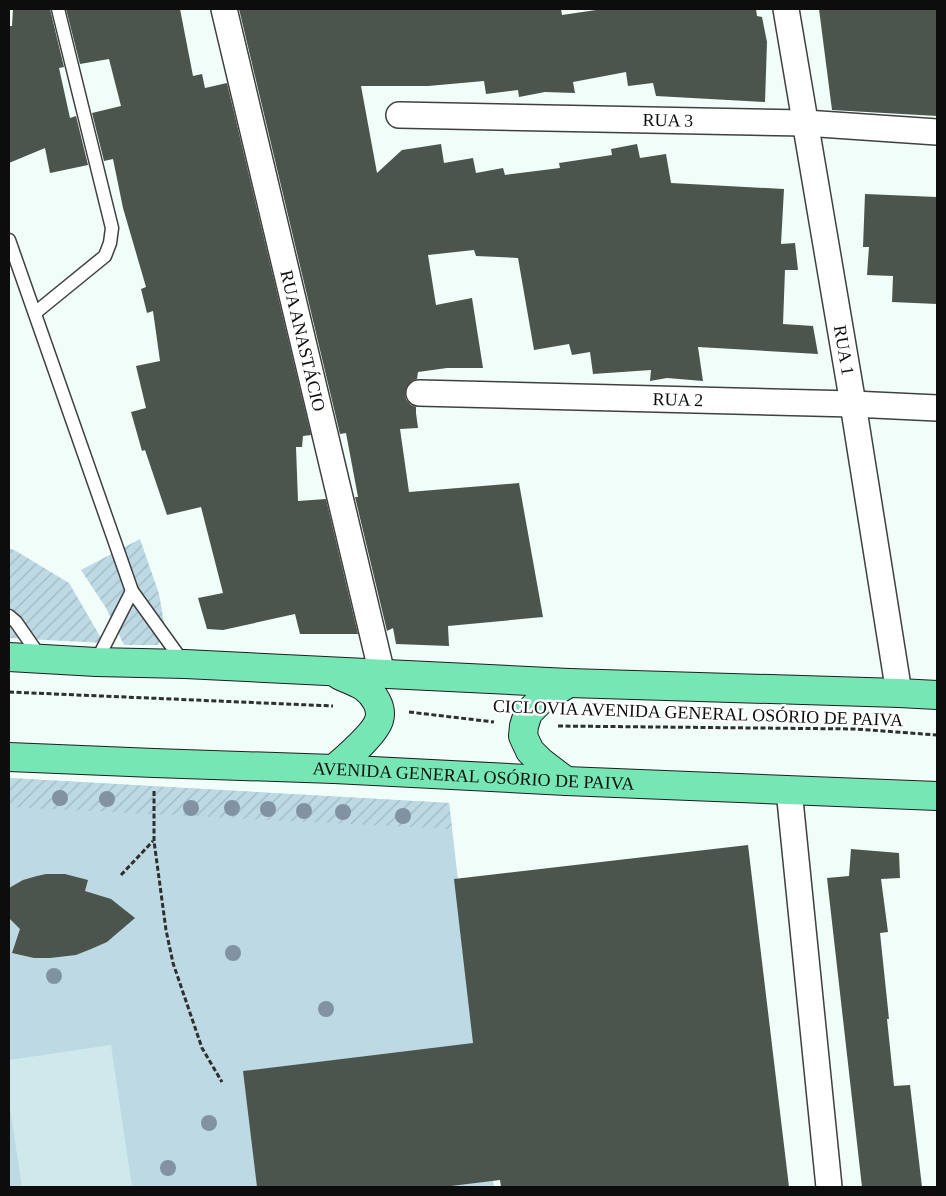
<svg xmlns="http://www.w3.org/2000/svg" width="946" height="1196" viewBox="0 0 946 1196" font-family="'Times New Roman',serif">
	<defs>
		<pattern id="garden-furrows" width="10" height="10" patternUnits="userSpaceOnUse" patternTransform="scale(1.25)"><rect width="10" height="10" fill="#bdd9e4"/><path d="M-1 1l2-2M0 10L10 0M9 11l2-2" fill="none" stroke="#a1b9c2"/></pattern>
	</defs>
	<rect width="100%" height="100%" fill="#f0fdf8"/>
	<path fill="#bdd9e4" d="M9,778l440,25 45,384h-485z"/>
	<g fill="url(#garden-furrows)">
		<path d="M140,539l19,55 6,34 -7,17h-34l-18,-37 -25,-38z"/>
		<path d="M9,548l7,3 53,32 35,60 -95,-5z"/>
		<path d="M9,778l440,25 3,26 -443,-22z"/>
	</g>
	<path fill="#cee8ec" d="M111,1045l21,142h-110l-13,-85v-42z"/>
	<g fill="#4b554d">
		<path d="M13,9h37l14,58 -5,1 11,50 6,-2 12,49 -38,8 -5,-25 -36,15v-137h3z"/>
		<path d="M66,9h114l13,67 9,-2 3,14 22,-5 84,352 -8,1 -1,11h-6l2,54 28,-2 32,135h-58l-5,-20 -72,16 -16,-1 -9,-31 25,-5 -22,-86 -34,8 -22,-65 -3,1 -11,-39 15,-4 -10,-42 24,-5 -7,-50 -6,2 -6,-24 5,-2 -23,-79 -10,-49 -9,2 -12,-48 29,-7 -12,-47 -29,5z"/>
		<path d="M239,9h322l1,6 41,-6h153l1,7 5,1 5,25 -2,60 -109,-6 -3,-13 -25,3 -2,-14 -53,10 2,11 -30,-1 -26,5 -1,-7 -32,4 -2,-13 -56,5h-67l16,87 25,-23 39,-6 3,19 29,-5 3,15 27,-5 2,7 55,-7 -1,-5 53,-8 -1,-6 26,-5 3,14 26,-4 5,29 113,6 -3,55 14,-1 3,27h-13l-2,54 30,2 5,28 -120,-7 5,34 -36,-3 -17,3 1,-11 -58,4 -3,-22 -18,3 -3,-11 -35,6 -16,-92 -42,-2 -2,-6 -46,5 8,50 36,-7 11,70h-36l-29,4 -1,7 -5,2 -5,5 -2,7 1,6 5,6 5,2v6l2,15 -18,1 9,63 110,-9 24,134 -95,9 1,20 -53,-2 -3,-16 -6,3 -32,-134h3l-12,-64 -6,1z"/>
		<path d="M819,9h118v107l-105,-6z"/>
		<path d="M865,194l72,3v107l-45,-2 1,-26 -26,-1 2,-28h-6z"/>
		<path d="M748,845l41,342h-288l-1,-7 -57,7h-186l-14,-116 230,-28 -19,-164z"/>
		<path d="M851,849l48,4 1,25 -19,1 7,53 -8,1 9,86h-2l7,67 16,-1 12,102h-60l-35,-309 22,-2z"/>
		<path d="M46,874h19l23,6 -3,11 26,8 24,19 -28,24 -16,7 -15,6 -26,3h-16l-22,-5 8,-24 -11,-11v-30l14,-8 14,-4z"/>
	</g>
	<g fill="none" stroke-linecap="round" stroke-linejoin="round">
		<g stroke="#404040" stroke-width="15">
			<g id="lane">
				<path d="M9,240l123,351 51,71"/>
				<path d="M35,313l70,-57 5,-13 2,-15 -54,-219"/>
				<path d="M9,616l7,6 25,36"/>
				<path d="M96,662l36,-71"/>
			</g>
		</g>
		<g stroke="#404040" stroke-width="28">
			<g id="street">
				<path id="s1" d="M224,9l158,665"/>
				<path id="s2" d="M786,9l67,395 46,289"/>
				<path id="s3" d="M399,115l406,8 132,9"/>
				<path id="s4" d="M419,393l434,11 84,4"/>
				<path d="M789,790l40,397"/>
			</g>
		</g>
		<g stroke="#1e1e1e" stroke-width="30">
			<g id="primary">
				<path d="M9,657l87,5 89,2 384,19 330,10 38,2"/>
				<path id="s5" d="M9,757l145,6 180,6 232,12 371,15"/>
				<path d="M334,769c11,-10 41,-35 45,-49 4,-12 -5,-26 -15,-33 -7,-5 -17,-8 -25,-12"/>
				<path d="M566,781l-25,-19 -11,-11 -7,-15 1,-10 4,-13 14,-14 27,-16"/>
			</g>
		</g>
		<g stroke="#2f2f2f" stroke-width="3" stroke-dasharray="5 2.5" stroke-linecap="butt">
			<path d="M9,692l324,14"/>
			<path d="M409,712l85,10"/>
			<path d="M558,726l298,3 81,6"/>
			<path d="M154,791v50l12,89 7,33 29,85 20,34"/>
			<path d="M121,875l32,-34"/>
		</g>
		<use href="#lane" stroke="#fff" stroke-width="12"/>
		<use href="#street" stroke="#fff" stroke-width="25"/>
		<use href="#primary" stroke="#76e7b4" stroke-width="28"/>
	</g>
	<g fill="#8193a3">
		<circle cx="60" cy="798" r="8"/>
		<circle cx="107" cy="799" r="8"/>
		<circle cx="191" cy="808" r="8"/>
		<circle cx="232" cy="808" r="8"/>
		<circle cx="268" cy="809" r="8"/>
		<circle cx="304" cy="811" r="8"/>
		<circle cx="343" cy="812" r="8"/>
		<circle cx="403" cy="816" r="8"/>
		<circle cx="233" cy="953" r="8"/>
		<circle cx="54" cy="976" r="8"/>
		<circle cx="326" cy="1009" r="8"/>
		<circle cx="209" cy="1123" r="8"/>
		<circle cx="168" cy="1168" r="8"/>
	</g>
	<g text-anchor="middle" stroke-width="5" stroke-linejoin="round" paint-order="stroke">
		<g font-size="18" fill="#0d0d0d" stroke="#fff">
			<text dy="6" stroke="none"><textPath href="#s3" startOffset="269">RUA 3</textPath></text>
			<text dy="6" stroke="none"><textPath href="#s1" startOffset="341">RUA ANASTÁCIO</textPath></text>
			<text dy="6" stroke="none"><textPath href="#s2" startOffset="346">RUA 1</textPath></text>
			<text dy="6" stroke="none"><textPath href="#s4" startOffset="259">RUA 2</textPath></text>
			<text transform="translate(698 713) rotate(2)" y="6">CICLOVIA AVENIDA GENERAL OSÓRIO DE PAIVA</text>
			<text dy="6" stroke="none"><textPath href="#s5" startOffset="465">AVENIDA GENERAL OSÓRIO DE PAIVA</textPath></text>
		</g>
	</g>
	<rect width="946" height="1196" fill="none" stroke="#0d0d0d" stroke-width="20"/>
</svg>
